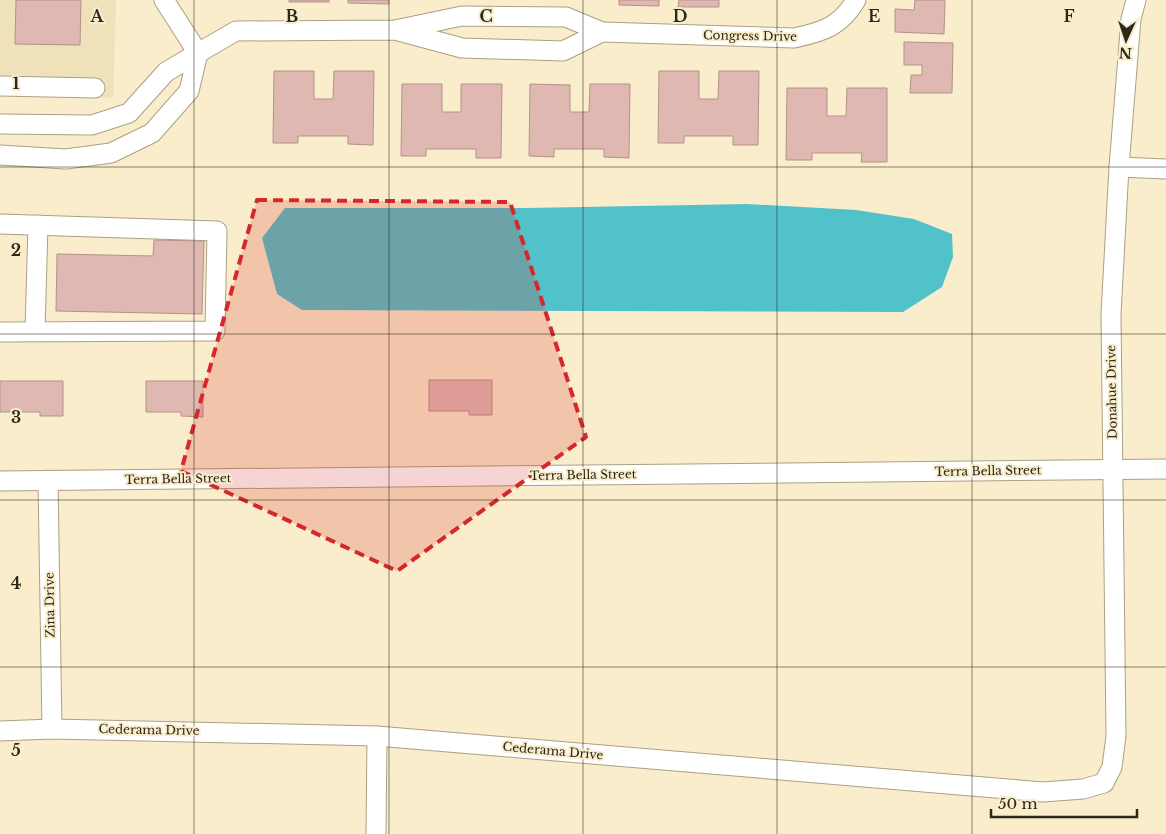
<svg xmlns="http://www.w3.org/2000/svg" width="1166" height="834" viewBox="0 0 1166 834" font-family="'Libre Baskerville',serif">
	<rect width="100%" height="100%" fill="#f9edcc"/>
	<path fill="#efe1ba" d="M0,0h116l-3,98 -113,-2z"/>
	<path fill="#51c2ca" d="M747,204l109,6 58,9 38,15 1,23 -11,30 -39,25 -601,-2 -25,-16 -15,-56 23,-30h242z"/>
	<g fill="#dfb9b1" stroke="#b59189">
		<path d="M16,0h65l-1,45 -65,-1z"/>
		<rect x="289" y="0" width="40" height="2"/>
		<path d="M348,0h41v4l-41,-1z"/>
		<path d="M619,0h40v6l-40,-1z"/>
		<path d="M679,0h40v7h-41z"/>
		<path d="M915,0h30l-1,34 -49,-2v-23l19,1z"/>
		<path d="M904,42l49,1 -1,50h-42l1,-18h11v-10h-18z"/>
		<path d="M274,71h40v28h19l1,-28h40l-1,74 -25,-1v-8h-50v7h-25z"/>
		<path d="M659,71h40v28h19l1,-28h40l-1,74h-25v-9h-49v7h-26z"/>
		<path d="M402,84h40v28h19v-28h41l-1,74h-25v-9h-50v7h-25z"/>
		<path d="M530,84l40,1v27h19l1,-28h40l-1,74 -25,-1v-8h-50v8l-25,-1z"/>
		<path d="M787,88h40v28h19l1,-28h40v74h-26l1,-9h-50v7h-26z"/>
		<path d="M154,240l50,1 -2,73 -146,-3 1,-57 96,2z"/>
		<path d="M429,380h63v35h-23v-4h-40z"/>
		<path d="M0,381h63v35h-23v-4h-40z"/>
		<path d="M146,381h57v36l-22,-1v-4h-35z"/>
	</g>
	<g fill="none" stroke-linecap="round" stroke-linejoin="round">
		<g stroke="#aba081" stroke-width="21">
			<g id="minor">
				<path d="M164,0l34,53 38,-22 159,-1 67,-14 104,1 36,15 -39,19 -101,-3 -67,-18"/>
				<path d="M602,32l192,6c29,-6 47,-12 62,-38"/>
				<path d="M0,86l95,2"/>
				<path d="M0,124l92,1 37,-12 37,-41 32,-19 -9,38 -37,42 -41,20 -45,6 -66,-4"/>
				<path d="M1119,167l47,2"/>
				<path d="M0,224l217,7 -2,100 -215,1"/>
				<path d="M35,331l3,-106"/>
				<path d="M48,480l4,249"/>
				<path d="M0,481l1166,-12"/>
				<path d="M0,731l52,-2 325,7 666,56 40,-3 21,-6 8,-16 4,-31 -5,-422 8,-147 12,-148 5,-19"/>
				<path d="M376,834l1,-98"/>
			</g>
		</g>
		<use href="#minor" stroke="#fff" stroke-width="19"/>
	</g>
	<path fill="#d62828" fill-opacity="0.2" stroke="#d62828" stroke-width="4" stroke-dasharray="10 6" stroke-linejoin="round" d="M257,200l253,2 76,235 -189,134 -216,-100z"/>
	<path fill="none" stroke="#2c281b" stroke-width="1" stroke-opacity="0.55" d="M194,0v834M389,0v834M583,0v834M777,0v834M972,0v834M0,167h1166M0,334h1166M0,500h1166M0,667h1166"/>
	<g text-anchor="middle" stroke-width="4" stroke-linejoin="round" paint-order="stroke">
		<g font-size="12" fill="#2c281b" stroke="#f9edcc">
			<text transform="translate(750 36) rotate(1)" y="4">Congress Drive</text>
			<text transform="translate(1112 392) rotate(-91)" y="4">Donahue Drive</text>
			<text transform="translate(988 471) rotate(-1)" y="4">Terra Bella Street</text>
			<text transform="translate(583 475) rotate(-1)" y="4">Terra Bella Street</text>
			<text transform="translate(178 479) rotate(-1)" y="4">Terra Bella Street</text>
			<text transform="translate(50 605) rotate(-91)" y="4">Zina Drive</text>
			<text transform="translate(149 730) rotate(1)" y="4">Cederama Drive</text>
			<text transform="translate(553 751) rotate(5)" y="4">Cederama Drive</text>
		</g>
	</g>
	<g font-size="16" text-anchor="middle" font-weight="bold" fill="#2c281b" stroke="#f9edcc" stroke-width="4" stroke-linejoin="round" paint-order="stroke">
		<text x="97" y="22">A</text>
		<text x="292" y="22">B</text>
		<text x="486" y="22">C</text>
		<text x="680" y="22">D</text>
		<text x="874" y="22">E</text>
		<text x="1069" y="22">F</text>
		<text x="16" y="89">1</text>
		<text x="16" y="256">2</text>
		<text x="16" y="423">3</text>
		<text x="16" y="589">4</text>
		<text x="16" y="756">5</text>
	</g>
	<g transform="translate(1126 40) rotate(183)" stroke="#f9edcc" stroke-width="4" paint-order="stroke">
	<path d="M0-4L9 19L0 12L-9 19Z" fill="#2c281b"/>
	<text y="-8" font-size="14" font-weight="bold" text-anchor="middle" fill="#2c281b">N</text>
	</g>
	<path d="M991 809v8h146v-8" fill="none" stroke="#2c281b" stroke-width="2.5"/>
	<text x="998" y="809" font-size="15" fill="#2c281b" stroke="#f9edcc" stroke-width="4" paint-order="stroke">50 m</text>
</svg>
